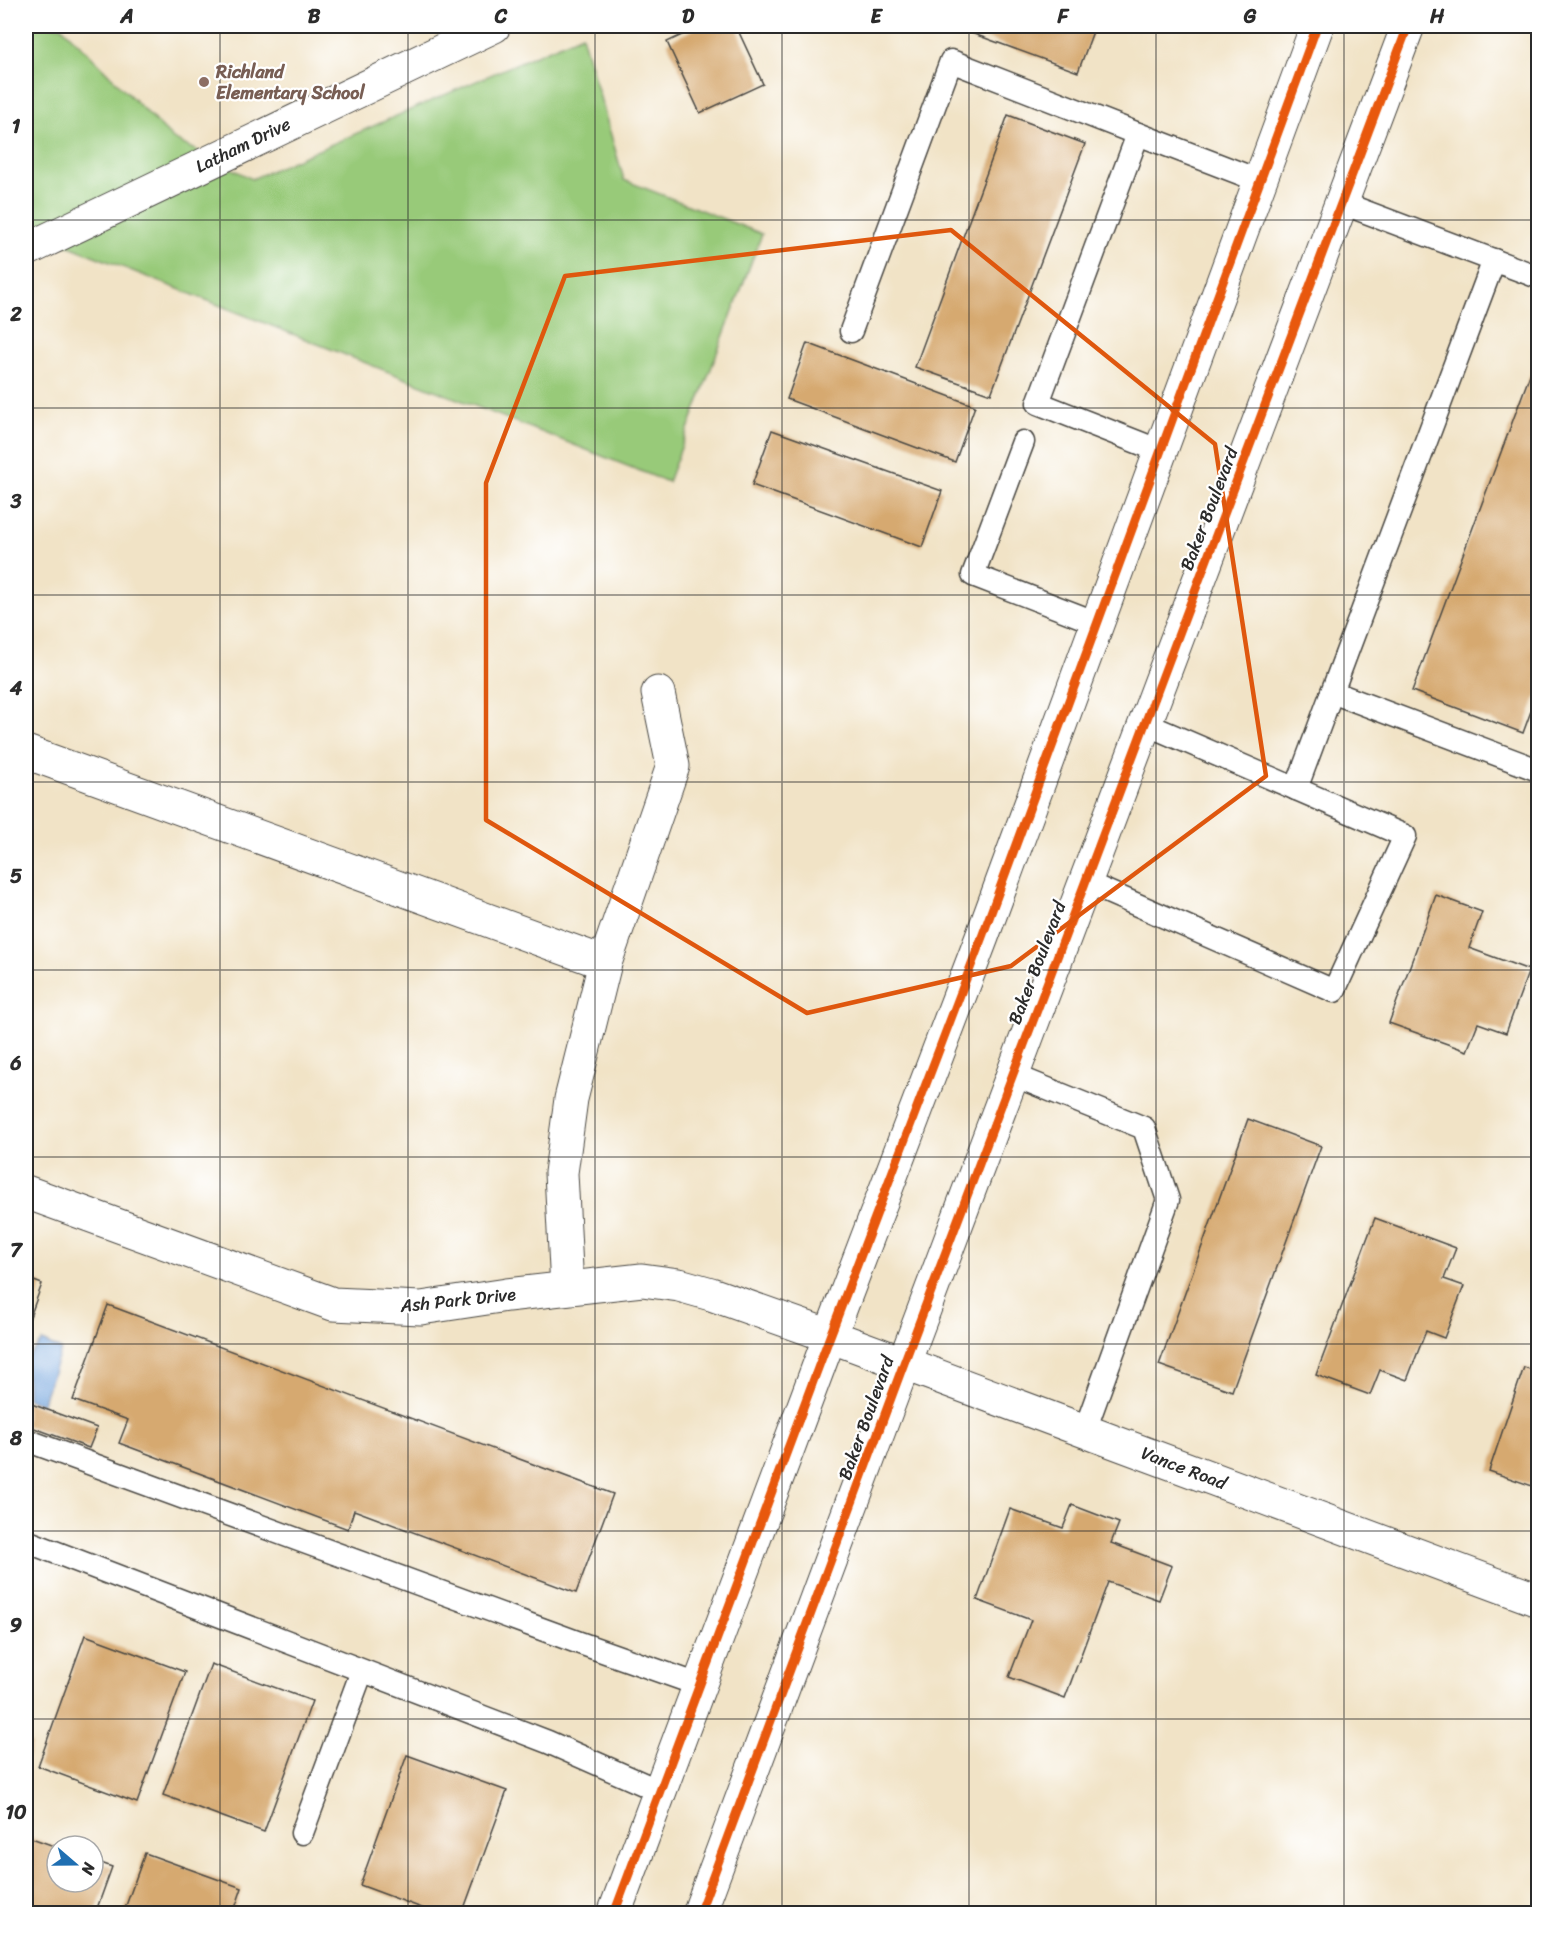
<svg xmlns="http://www.w3.org/2000/svg" width="1564" height="1939" viewBox="0 0 1564 1939" font-family="Sriracha,sans-serif">
	<rect width="100%" height="100%" fill="#fff"/>
	<filter id="ink" filterUnits="userSpaceOnUse"><feTurbulence type="fractalNoise" baseFrequency=".0167" numOctaves="2"/><feDisplacementMap in="SourceGraphic" scale="12" xChannelSelector="R" yChannelSelector="G"/><feConvolveMatrix kernelMatrix="1 2 1 2 8 2 1 2 1" color-interpolation-filters="sRGB"/></filter>
	<filter id="wash" filterUnits="userSpaceOnUse"><feTurbulence type="fractalNoise" baseFrequency=".008" numOctaves="4" result="noise"/><feDisplacementMap in="SourceGraphic" scale="24" xChannelSelector="R" yChannelSelector="G"/><feGaussianBlur stdDeviation="1.35" result="paint"/><feColorMatrix in="noise" values="0 0 0 0 0 0 0 0 0 0 0 0 0 0 0 0 0 1.4 0 .05"/><feComposite in="paint" operator="in"/></filter>
	<g filter="url(#wash)">
		<rect width="100%" height="100%" fill="#f1e3c6"/>
		<path fill="#98ca79" stroke="#627a52" stroke-width="1.5" d="M26,26h35l112,113 79,40 330,-144 42,145 138,54 -94,248 -642,-253z"/>
		<path fill="#71a3dc" stroke="#4e6784" stroke-width="1.5" d="M42,1341l19,9 -19,54 -15,-6 -1,-39z"/>
		<g id="blocks">
			<g fill="#d6a970">
				<path d="M701,26h35l27,58 -63,29 -33,-71z"/>
				<path d="M952,26h143l-17,46z"/>
				<path d="M1008,115l77,29 -94,250 -76,-27z"/>
				<path d="M807,343l168,63 -20,56 -168,-63z"/>
				<path d="M1538,353v339l-15,41 -111,-42z"/>
				<path d="M772,430l170,61 -20,56 -170,-62z"/>
				<path d="M1436,895l46,17 -13,36 60,22 -23,63 -28,-10 -11,28 -78,-28z"/>
				<path d="M1248,1119l73,27 -89,245 -73,-26z"/>
				<path d="M1375,1218l81,30 -12,31 20,7 -20,52 -18,-7 -19,49 -27,-10 -10,25 -54,-20z"/>
				<path d="M26,1278l16,6 -16,44z"/>
				<path d="M108,1305l505,189 -37,99 -222,-83 -6,19 -229,-86 9,-23 -55,-20z"/>
				<path d="M1524,1367l14,5v116l-49,-17z"/>
				<path d="M26,1402l71,26 -8,20 -63,-23z"/>
				<path d="M1072,1505l47,18 -8,20 61,23 -13,34 -51,-18 -43,116 -56,-21 22,-57 -54,-20 33,-91 53,19z"/>
				<path d="M85,1635l100,37 -48,131 -99,-37z"/>
				<path d="M211,1664l101,37 -48,131 -101,-37z"/>
				<path d="M26,1742l6,2 -6,18z"/>
				<path d="M407,1755l100,36 -45,123h-24l-78,-29z"/>
				<path d="M26,1836l31,11v35h36v-22l19,7 -17,47h-69z"/>
				<path d="M145,1853l97,35 -9,26h-110z"/>
			</g>
		</g>
	</g>
	<g filter="url(#ink)">
		<use href="#blocks" fill-opacity="0" stroke="#494742" stroke-width="1.5"/>
		<g fill="none" stroke-linecap="round" stroke-linejoin="round">
			<g stroke="#494742" stroke-width="25">
				<g id="lane">
					<path d="M1342,203l196,74"/>
					<path d="M1494,260l-162,432 206,78"/>
					<path d="M851,331l100,-270 187,73"/>
					<path d="M1023,442l-50,133 124,48"/>
					<path d="M1160,451l-122,-48 100,-269 122,47"/>
					<path d="M1296,789l36,-97"/>
					<path d="M1085,882l249,109 71,-155 -259,-112"/>
					<path d="M1013,1075l131,53 24,72 -83,230"/>
					<path d="M26,1440l551,202 122,43"/>
					<path d="M26,1541l522,201 111,49"/>
					<path d="M302,1833l60,-162"/>
				</g>
			</g>
			<g stroke="#494742" stroke-width="35">
				<g id="street">
					<path d="M26,752l579,211"/>
					<path d="M26,1192l307,112 88,4 86,-13 135,-15 37,5 32,9 119,42"/>
					<path d="M567,1288l-6,-115 10,-74 34,-136 68,-197 -15,-73"/>
				</g>
			</g>
			<g stroke="#494742" stroke-width="35">
				<g id="secondary">
					<path d="M26,250l468,-224"/>
					<path d="M830,1336l708,264"/>
				</g>
			</g>
			<g stroke="#494742" stroke-width="35">
				<g id="primary">
					<path d="M614,1914l216,-578 152,-399 335,-911"/>
					<path d="M699,1914l205,-551 504,-1337"/>
				</g>
			</g>
			<use href="#lane" stroke="#fff" stroke-width="22"/>
			<use href="#street" stroke="#fff" stroke-width="33"/>
			<use href="#secondary" stroke="#fff" stroke-width="33"/>
			<use href="#primary" stroke="#fff" stroke-width="33"/>
			<g stroke="#fff" stroke-width="13">
				<g id="cycleway">
					<path d="M614,1914l216,-578 152,-399 335,-911"/>
					<path d="M699,1914l205,-551 504,-1337"/>
				</g>
			</g>
			<use href="#cycleway" stroke="#e8590c" stroke-width="9"/>
		</g>
	</g>
	<path fill="none" stroke="#df570e" stroke-width="4.5" stroke-linejoin="round" d="M951,230l264,214 51,332 -255,190 -204,47 -321,-193v-337l79,-207z"/>
	<path fill="none" stroke="#2b2b2b" stroke-width="1.5" stroke-opacity="0.55" d="M220,26v1888M408,26v1888M595,26v1888M782,26v1888M969,26v1888M1156,26v1888M1344,26v1888M26,220h1512M26,408h1512M26,595h1512M26,782h1512M26,970h1512M26,1157h1512M26,1344h1512M26,1531h1512M26,1719h1512"/>
	<circle fill="#8d6e63" stroke="#fff" stroke-width="2" cx="204" cy="82" r="6"/>
	<g text-anchor="middle" stroke-width="4.5" stroke-linejoin="round" paint-order="stroke">
		<g font-size="18" font-weight="bold" fill="#785e54" stroke="#fff" text-anchor="start">
			<text x="216" y="78">Richland<tspan x="216" dy="21">Elementary School</tspan></text>
		</g>
		<g font-size="18" fill="#2b2b2b" stroke="#fff">
			<text transform="translate(243 145) rotate(-26)" y="6">Latham Drive</text>
			<text transform="translate(1209 509) rotate(-69)" y="6">Baker Boulevard</text>
			<text transform="translate(1037 963) rotate(-69)" y="6">Baker Boulevard</text>
			<text transform="translate(458 1300) rotate(-6)" y="6">Ash Park Drive</text>
			<text transform="translate(866 1418) rotate(-70)" y="6">Baker Boulevard</text>
			<text transform="translate(1184 1468) rotate(21)" y="6">Vance Road</text>
		</g>
	</g>
	<rect width="1564" height="1939" fill="none" stroke="#fff" stroke-width="66"/>
	<g transform="translate(75 1864) rotate(110)"><circle r="28" fill="#ffffff" stroke="#aaaaaa" stroke-width="1.5"/>
	<path d="M0-4.5L10 22L0 15L-10 22Z" fill="#1f6fb2"/>
	<text y="-9" font-size="16" font-weight="bold" text-anchor="middle" fill="#2b2b2b">N</text>
	</g>
	<rect x="33" y="33" width="1498" height="1873" fill="none" stroke="#2b2b2b" stroke-width="2"/>
	<g font-size="20" text-anchor="middle" font-weight="bold" fill="#2b2b2b">
		<text x="127" y="23">A</text>
		<text x="314" y="23">B</text>
		<text x="501" y="23">C</text>
		<text x="688" y="23">D</text>
		<text x="876" y="23">E</text>
		<text x="1063" y="23">F</text>
		<text x="1250" y="23">G</text>
		<text x="1437" y="23">H</text>
		<text x="16" y="133">1</text>
		<text x="16" y="321">2</text>
		<text x="16" y="508">3</text>
		<text x="16" y="695">4</text>
		<text x="16" y="883">5</text>
		<text x="16" y="1070">6</text>
		<text x="16" y="1257">7</text>
		<text x="16" y="1445">8</text>
		<text x="16" y="1632">9</text>
		<text x="16" y="1819">10</text>
	</g>
</svg>
